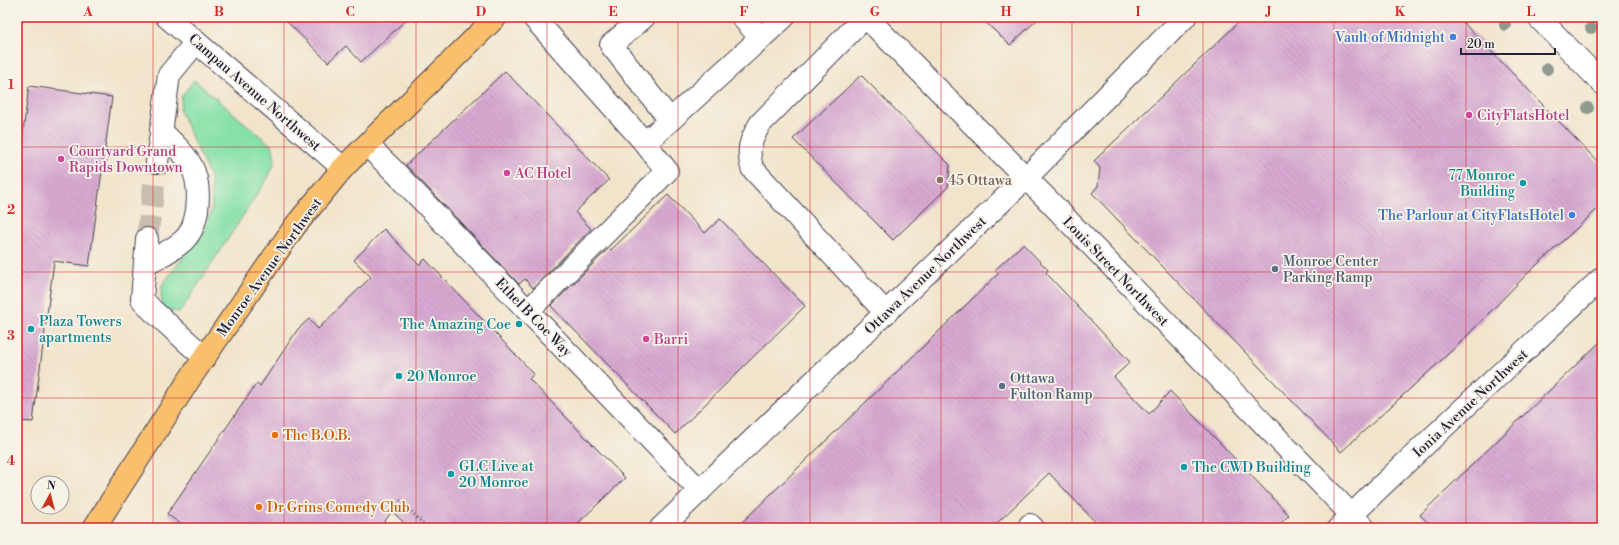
<svg xmlns="http://www.w3.org/2000/svg" width="1619" height="545" viewBox="0 0 1619 545" font-family="'Libre Bodoni',serif">
	<defs>
		<pattern id="building-back-hatch" width="6" height="6" patternUnits="userSpaceOnUse"><rect width="6" height="6" fill="#d8a9d2"/><path d="M-1 5l2 2M0 0l6 6M5-1l2 2" fill="none" stroke="#b991b5"/></pattern>
	</defs>
	<rect width="100%" height="100%" fill="#f7f3e8"/>
	<filter id="ink" filterUnits="userSpaceOnUse"><feTurbulence type="fractalNoise" baseFrequency=".025" numOctaves="2"/><feDisplacementMap in="SourceGraphic" scale="8" xChannelSelector="R" yChannelSelector="G"/><feConvolveMatrix kernelMatrix="1 2 1 2 8 2 1 2 1" color-interpolation-filters="sRGB"/></filter>
	<filter id="wash" filterUnits="userSpaceOnUse"><feTurbulence type="fractalNoise" baseFrequency=".012" numOctaves="4" result="noise"/><feDisplacementMap in="SourceGraphic" scale="16" xChannelSelector="R" yChannelSelector="G"/><feGaussianBlur stdDeviation="0.9" result="paint"/><feColorMatrix in="noise" values="0 0 0 0 0 0 0 0 0 0 0 0 0 0 0 0 0 1.4 0 .05"/><feComposite in="paint" operator="in"/></filter>
	<g filter="url(#wash)">
		<rect width="100%" height="100%" fill="#f2e4cb"/>
		<path fill="#86e1a7" stroke="#548271" d="M194,80l79,67 2,15 -6,14 -89,136 -10,-1 -7,-4 -2,-12 1,-10 43,-56 7,-21 -1,-29 -31,-68 2,-15z"/>
		<g id="blocks">
			<g fill="url(#building-back-hatch)">
				<path d="M282,17h127l-48,45 -15,-16 -18,16z"/>
				<path d="M980,17h60l-30,28z"/>
				<path d="M1244,17h214l144,149v39l-75,69 -68,70 -118,108 -249,-259 6,-7 2,-18 -6,-7z"/>
				<path d="M505,71l104,109 -34,32 16,17 -58,59 -8,-9 -6,5 -113,-119z"/>
				<path d="M861,75l89,90 -2,22 -55,53 -100,-101z"/>
				<path d="M29,86l83,11 -23,169 -35,-5 -21,161 -16,-1v-282l5,1z"/>
				<path d="M668,195l37,38 15,-14 85,87 -130,128 -124,-128 58,-58 2,2z"/>
				<path d="M384,229l35,36 6,-6 109,115 -5,5 96,99 -52,50h-164l-17,-17 -12,17h-194l-19,-14 90,-131 3,3 38,-57 11,-10 9,10 53,-52 -17,-17z"/>
				<path d="M1023,244l25,26 -2,3 84,89 -16,15 35,37 21,-23 119,124 -13,13h-175l-52,-55 -57,55h-256l263,-255 -4,-3z"/>
				<path d="M1602,340v188h-168l-14,-13z"/>
			</g>
		</g>
	</g>
	<g filter="url(#ink)">
		<use href="#blocks" fill-opacity="0" stroke="#413f51" stroke-width="1"/>
		<g fill="none" stroke-linecap="round" stroke-linejoin="round">
			<path stroke="#c8bdae" stroke-width="22" stroke-dasharray="22 11" stroke-linecap="butt" d="M147,239l10,-77"/>
			<g stroke="#413f51" stroke-width="24">
				<g id="minor">
					<path d="M167,17l176,151"/>
					<path d="M644,17l-33,28 59,75"/>
					<path d="M742,17l19,21"/>
					<path d="M865,17l-105,107c-10,17 -13,25 -8,44l134,145"/>
					<path d="M866,17l182,183 316,328"/>
					<path d="M1538,17l64,66"/>
					<path d="M645,143l139,-126"/>
					<path d="M367,145l28,27 305,319"/>
					<path d="M157,162l12,-87 27,-33"/>
					<path d="M147,239l-5,60 10,11 52,47"/>
					<path d="M145,264c14,-7 28,-14 39,-24 9,-9 11,-19 13,-30 5,-40 -9,-53 -36,-79"/>
					<path d="M528,311l139,-140 -22,-28 -112,-126"/>
					<path d="M1030,525l3,3"/>
					<path d="M661,528l365,-350 159,-161"/>
					<path d="M1339,528l39,-39 224,-211"/>
				</g>
			</g>
			<g stroke="#413f51" stroke-width="24">
				<path id="major" d="M94,528l95,-148 106,-154 48,-58 153,-151"/>
			</g>
			<path stroke="#413f51" stroke-width="2.5" stroke-dasharray="1 3" stroke-linecap="butt" d="M400,500l27,28"/>
			<use href="#minor" stroke="#fff" stroke-width="22"/>
			<use href="#major" stroke="#f9bf6c" stroke-width="22"/>
		</g>
		<g fill="#90998d">
			<circle cx="1505" cy="25" r="6"/>
			<circle cx="1591" cy="28" r="6"/>
			<circle cx="1547" cy="69" r="6"/>
			<circle cx="1588" cy="108" r="6"/>
		</g>
	</g>
	<path fill="none" stroke="#d62828" stroke-width="1" stroke-opacity="0.55" d="M153,17v511M284,17v511M416,17v511M547,17v511M678,17v511M810,17v511M941,17v511M1072,17v511M1203,17v511M1334,17v511M1466,17v511M17,147h1585M17,272h1585M17,398h1585"/>
	<g fill="#3f7fe0" stroke="#f7f3e8" stroke-width="1.5">
		<circle cx="1453" cy="37" r="4"/>
		<circle cx="1572" cy="215" r="4"/>
	</g>
	<g fill="#d1479c" stroke="#f7f3e8" stroke-width="1.5">
		<circle cx="1469" cy="115" r="4"/>
		<circle cx="61" cy="159" r="4"/>
		<circle cx="507" cy="173" r="4"/>
		<circle cx="646" cy="339" r="4"/>
	</g>
	<circle fill="#8d6e63" stroke="#f7f3e8" stroke-width="1.5" cx="940" cy="180" r="4"/>
	<g fill="#0f9aa8" stroke="#f7f3e8" stroke-width="1.5">
		<circle cx="1523" cy="183" r="4"/>
		<circle cx="519" cy="324" r="4"/>
		<circle cx="31" cy="329" r="4"/>
		<circle cx="399" cy="376" r="4"/>
		<circle cx="1184" cy="467" r="4"/>
		<circle cx="451" cy="474" r="4"/>
	</g>
	<g fill="#5c6f8a" stroke="#f7f3e8" stroke-width="1.5">
		<circle cx="1275" cy="269" r="4"/>
		<circle cx="1002" cy="386" r="4"/>
	</g>
	<g fill="#e8710a" stroke="#f7f3e8" stroke-width="1.5">
		<circle cx="275" cy="435" r="4"/>
		<circle cx="259" cy="507" r="4"/>
	</g>
	<g text-anchor="middle" stroke-width="3.5" stroke-linejoin="round" paint-order="stroke">
		<g font-size="14" fill="#366cbe" stroke="#f7f3e8" text-anchor="end">
			<text x="1445" y="42">Vault of Midnight</text>
			<text x="1564" y="220">The Parlour at CityFlatsHotel</text>
		</g>
		<g font-size="14" fill="#22223b" stroke="#f7f3e8">
			<text transform="translate(255 92) rotate(41)" y="5">Campau Avenue Northwest</text>
			<text transform="translate(269 267) rotate(-54)" y="5">Monroe Avenue Northwest</text>
			<text transform="translate(1116 271) rotate(46)" y="5">Louis Street Northwest</text>
			<text transform="translate(925 275) rotate(-44)" y="5">Ottawa Avenue Northwest</text>
			<text transform="translate(534 317) rotate(46)" y="5">Ethel B Coe Way</text>
			<text transform="translate(1470 403) rotate(-43)" y="5">Ionia Avenue Northwest</text>
		</g>
		<g font-size="14" fill="#b23c85" stroke="#f7f3e8" text-anchor="start">
			<text x="1477" y="120">CityFlatsHotel</text>
			<text x="69" y="156">Courtyard Grand<tspan x="69" dy="16">Rapids Downtown</tspan></text>
			<text x="515" y="178">AC Hotel</text>
			<text x="654" y="344">Barri</text>
		</g>
		<g font-size="14" fill="#0d838f" stroke="#f7f3e8" text-anchor="start">
			<text x="1515" y="180" text-anchor="end">77 Monroe<tspan x="1515" dy="16">Building</tspan></text>
			<text x="39" y="326">Plaza Towers<tspan x="39" dy="16">apartments</tspan></text>
			<text x="511" y="329" text-anchor="end">The Amazing Coe</text>
			<text x="407" y="381">20 Monroe</text>
			<text x="459" y="471">GLC Live at<tspan x="459" dy="16">20 Monroe</tspan></text>
			<text x="1192" y="472">The CWD Building</text>
		</g>
		<g font-size="14" fill="#785e54" stroke="#f7f3e8" text-anchor="start">
			<text x="948" y="185">45 Ottawa</text>
		</g>
		<g font-size="14" fill="#4e5e75" stroke="#f7f3e8" text-anchor="start">
			<text x="1283" y="266">Monroe Center<tspan x="1283" dy="16">Parking Ramp</tspan></text>
			<text x="1010" y="383">Ottawa<tspan x="1010" dy="16">Fulton Ramp</tspan></text>
		</g>
		<g font-size="14" fill="#c56008" stroke="#f7f3e8" text-anchor="start">
			<text x="283" y="440">The B.O.B.</text>
			<text x="267" y="512">Dr Grins Comedy Club</text>
		</g>
	</g>
	<rect width="1619" height="545" fill="none" stroke="#f7f3e8" stroke-width="44"/>
	<g transform="translate(50 495) rotate(7)"><circle r="19" fill="#f7f3e8" stroke="#a29fa3"/>
	<path d="M0-3L7 15L0 10L-7 15Z" fill="#c8321e"/>
	<text y="-6" font-size="11" font-weight="bold" text-anchor="middle" fill="#22223b">N</text>
	</g>
	<path d="M1461 48v6h94v-6" fill="none" stroke="#22223b" stroke-width="2"/>
	<text x="1467" y="48" font-size="12" fill="#22223b" stroke="#f7f3e8" stroke-width="3" paint-order="stroke">20 m</text>
	<rect x="22" y="22" width="1575" height="501" fill="none" stroke="#d62828" stroke-width="1.5"/>
	<g font-size="13" text-anchor="middle" font-weight="bold" fill="#d62828">
		<text x="88" y="16">A</text>
		<text x="219" y="16">B</text>
		<text x="350" y="16">C</text>
		<text x="481" y="16">D</text>
		<text x="613" y="16">E</text>
		<text x="744" y="16">F</text>
		<text x="875" y="16">G</text>
		<text x="1006" y="16">H</text>
		<text x="1138" y="16">I</text>
		<text x="1269" y="16">J</text>
		<text x="1400" y="16">K</text>
		<text x="1531" y="16">L</text>
		<text x="11" y="89">1</text>
		<text x="11" y="214">2</text>
		<text x="11" y="340">3</text>
		<text x="11" y="465">4</text>
	</g>
</svg>
